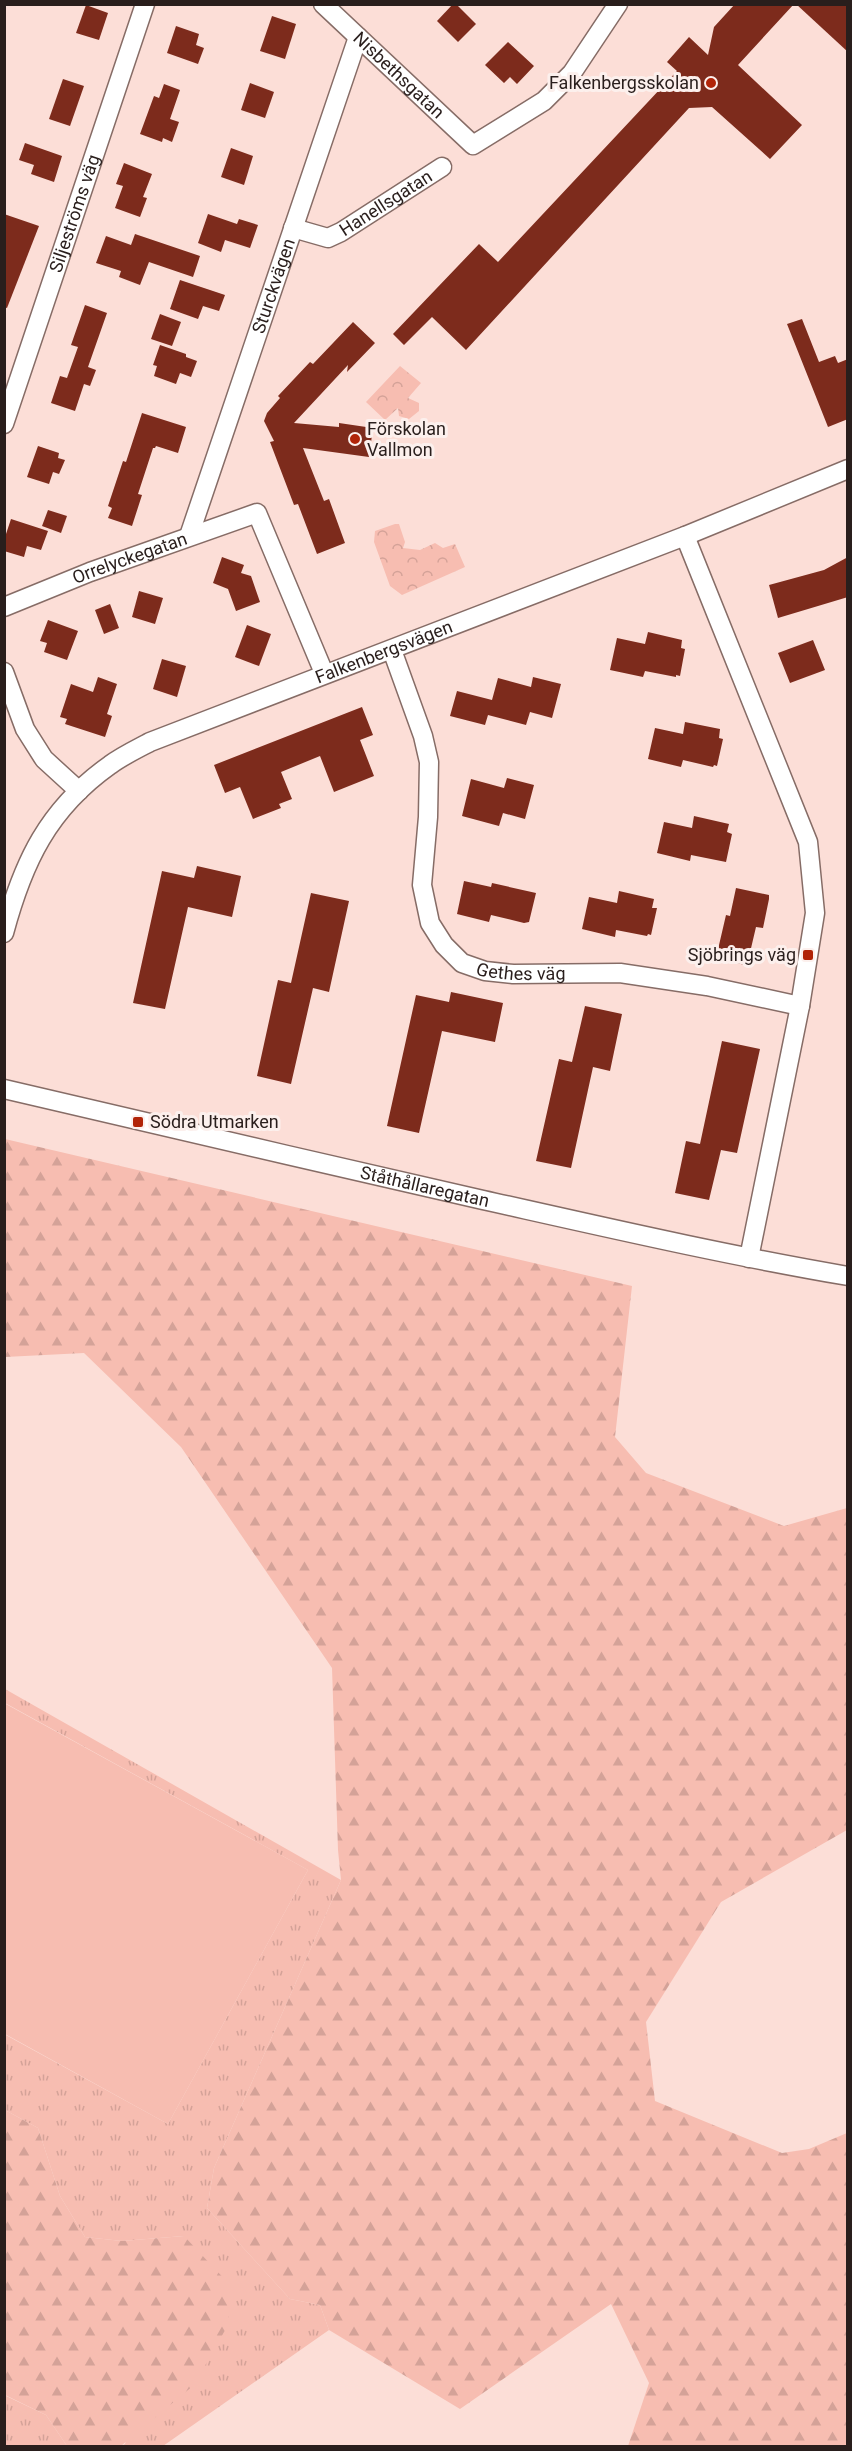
<svg xmlns="http://www.w3.org/2000/svg" width="852" height="2451" viewBox="0 0 852 2451" font-family="Roboto,sans-serif">
	<defs>
		<pattern id="grass-tufts" width="24" height="20" patternUnits="userSpaceOnUse" patternTransform="scale(1.5)"><rect width="24" height="20" fill="#f7bdb1"/><path d="M3 7l-1-3M5 7V3M7 7l1-3M15 17l-1-3M17 17v-4M19 17l1-3" fill="none" stroke="#d4a298"/></pattern>
		<pattern id="forest-firs" width="22" height="20" patternUnits="userSpaceOnUse" patternTransform="scale(1.5)"><rect width="22" height="20" fill="#f7bdb1"/><path d="M5 1l3.5 6h-7zM16 11l3.5 6h-7z" fill="#d4a298"/></pattern>
		<pattern id="park-crowns" width="20" height="18" patternUnits="userSpaceOnUse" patternTransform="scale(1.5)"><rect width="20" height="18" fill="#f7bdb1"/><path d="M2 6a3 3 0 1 1 6 0M12 15a3 3 0 1 1 6 0" fill="none" stroke="#d4a298"/></pattern>
	</defs>
	<rect width="100%" height="100%" fill="#fcded7"/>
	<g fill="url(#grass-tufts)">
		<path d="M5,1689l336,191 -127,288 -7,40 83,91 30,6 9,25 -166,116h-42l4,-2 59,-208 -62,5 -37,-4 -25,-41 -22,-68 -33,-18 -1,-76 164,90 140,-254 -303,-167z"/>
		<path d="M4,2395l42,20 21,31h-62z"/>
	</g>
	<g fill="url(#forest-firs)">
		<path d="M5,1139l627,147 -17,151 31,36 138,53 63,-18v322l-126,72 -75,120 9,79 127,52 27,-4 38,-16v313h-219l21,-63 -38,-79 -151,105 -131,-79 -9,-25 -30,-6 -83,-91 7,-40 127,-288 -3,-30 -6,-182 -151,-221 -97,-94 -79,4z"/>
		<path d="M5,2110l33,18 22,68 25,41 37,4 62,-5 47,50 -3,39 -34,60 -73,61h-54l-21,-31 -41,-20z"/>
	</g>
	<g fill="url(#park-crowns)">
		<path d="M400,366l21,17 -13,15 11,5v8l-10,8 -10,-3 -1,-8 -13,12 -19,-18z"/>
		<path d="M395,524h4l6,18 -2,6 17,2 15,-7 8,5 12,-4 10,23 -63,28 -12,-9 -16,-44 1,-11z"/>
	</g>
	<path fill="#f7bdb1" d="M4,1703l304,167 -140,254 -163,-90z"/>
	<g fill="#7d2b1c">
		<path d="M453,4h3l20,20 -18,18 -21,-21z"/>
		<path d="M735,4h59l-56,61 64,60 -32,34 -58,-52 -23,1 -223,242 -34,-33 -28,28 -11,-11 86,-90 19,18 179,-191 -10,-9 22,-25 19,18 6,-28z"/>
		<path d="M796,4h52v48z"/>
		<path d="M86,5l22,8 -9,27 -23,-7z"/>
		<path d="M272,16l24,8 -11,35 -25,-8z"/>
		<path d="M176,26l23,8 -3,11 8,3 -6,16 -31,-11z"/>
		<path d="M508,42l26,24 -17,18 -7,-7 -6,6 -19,-18z"/>
		<path d="M63,79l21,7 -14,40 -21,-7z"/>
		<path d="M250,83l24,9 -9,26 -24,-8z"/>
		<path d="M164,84l16,6 -10,29 9,3 -7,20 -9,-4 -1,4 -22,-8 14,-38 5,2z"/>
		<path d="M25,143l37,13 -8,26 -23,-8 3,-9 -15,-5z"/>
		<path d="M231,148l22,8 -9,29 -23,-8z"/>
		<path d="M124,163l28,11 -9,23 4,1 -7,19 -25,-9 8,-22 -7,-2z"/>
		<path d="M4,214l35,12 -32,82 -3,-1z"/>
		<path d="M208,214l29,10 2,-5 19,6 -8,23 -25,-8 -4,12 -23,-9z"/>
		<path d="M135,234l65,22 -7,21 -44,-15 -9,23 -21,-8 2,-6 -25,-8 10,-27 25,9z"/>
		<path d="M180,280l45,15 -6,16 -16,-5 -5,13 -28,-10z"/>
		<path d="M85,305l22,8 -19,54 8,3 -6,16 -6,-2 -9,27 -24,-8 9,-27 7,2 11,-31 -7,-2z"/>
		<path d="M160,314l21,8 -9,24 -21,-7z"/>
		<path d="M802,319l17,43 16,-6 3,7 10,-4v60l-20,8 -41,-103z"/>
		<path d="M353,322l22,21 -28,29 1,-7 -54,58 45,4v-4l34,5 -4,29 -66,-9 21,53 5,-2 16,44 -28,11 -19,-50 -4,1 -24,-63 4,-1 -10,-20 3,-8 13,-15 -2,-2 32,-34 3,2z"/>
		<path d="M160,345l26,9v3l11,4 -6,16 -11,-4 -4,11 -22,-8 3,-10 -4,-1z"/>
		<path d="M142,413l44,14 -8,26 -22,-7 -1,2h-2l-15,46 4,1 -10,31 -24,-8 4,-10 -4,-2 15,-45 3,1z"/>
		<path d="M38,446l21,7 -1,5 7,2 -6,14 -6,-2 -4,12 -22,-7z"/>
		<path d="M48,510l19,6 -6,17 -19,-7z"/>
		<path d="M11,519l37,12 -7,19 -14,-4 -3,11 -20,-6v-11z"/>
		<path d="M222,557l22,8 -3,8 10,3 9,26 -24,9 -8,-22 -15,-6z"/>
		<path d="M848,557v40l-70,21 -9,-33 55,-15z"/>
		<path d="M139,591l24,7 -8,26 -23,-7z"/>
		<path d="M110,604l9,24 -15,6 -9,-24z"/>
		<path d="M48,620l30,11 -11,29 -23,-8 3,-9 -7,-2z"/>
		<path d="M247,625l24,9 -12,32 -24,-9z"/>
		<path d="M648,632l34,8 -1,8 4,1 -5,27 -4,-1v2l-31,-6 -2,6 -33,-7 7,-32 28,6z"/>
		<path d="M813,640l12,30 -35,13 -12,-30z"/>
		<path d="M162,659l24,7 -9,31 -24,-8z"/>
		<path d="M98,677l19,7 -10,30 5,2 -7,21 -40,-13 2,-5 -7,-2 11,-33 22,8z"/>
		<path d="M533,677l28,7 -9,34 -22,-6 -4,13 -38,-10 -3,10 -35,-9 7,-25 35,9 6,-22 33,9z"/>
		<path d="M362,707l11,28 -13,5 14,36 -40,16 -14,-36 -39,16 11,27 -13,5 2,4 -28,11 -13,-32 -15,6 -11,-28z"/>
		<path d="M685,722l35,7 -1,9 4,1 -6,27 -3,-1 -1,2 -30,-7 -2,7 -33,-8 7,-31 28,6z"/>
		<path d="M507,778l27,7 -9,34 -22,-6 -4,13 -37,-10 9,-37 33,9z"/>
		<path d="M694,816l35,8 -2,8 5,2 -6,28 -35,-7 -1,6 -33,-8 7,-31 28,6z"/>
		<path d="M197,866l44,10 -9,41 -44,-10 -23,102 -32,-6 29,-132 32,7z"/>
		<path d="M464,881l27,6 1,-4 44,10 -7,29 -5,1 -33,-8 -2,7 -32,-8z"/>
		<path d="M736,888l33,7v4l-6,29 -7,-1 -8,34 -2,-1 -1,5 -29,-7 10,-43 4,1z"/>
		<path d="M619,891l35,8 -2,9h5l-6,27 -3,-1 -1,2 -31,-6 -1,7 -33,-8 7,-32 28,6z"/>
		<path d="M311,893l38,8 -20,91 -16,-4 -22,96 -34,-8 21,-96 13,3z"/>
		<path d="M451,992l52,11 -8,39 -53,-11 -23,102 -32,-7 29,-131 33,7z"/>
		<path d="M585,1006l37,8 -12,57 -17,-4 -22,101 -35,-7 23,-102 13,3z"/>
		<path d="M722,1041l38,8 -23,104 -16,-3 -12,50 -34,-7 11,-52 14,3z"/>
	</g>
	<g fill="none" stroke-linecap="round" stroke-linejoin="round">
		<g stroke="#866c66" stroke-width="21">
			<g id="minor">
				<path id="s1" d="M323,4l150,141 71,-44 28,-28 46,-69"/>
				<path id="s2" d="M293,228l35,10 13,-6 101,-65"/>
				<path id="s3" d="M4,424l141,-420"/>
				<path id="s4" d="M189,536l169,-499"/>
				<path d="M685,536l123,306 7,71 -15,93 -51,252"/>
				<path id="s5" d="M4,607l86,-35 167,-59 67,160"/>
				<path id="s6" d="M392,650l31,86 6,26 -1,55 -6,68 8,38 14,22 18,18 23,8 28,3 107,-1 87,13 93,20"/>
				<path d="M4,672l21,57 19,30 35,32"/>
				<path id="s7" d="M4,933c19,-71 44,-124 106,-168 12,-9 27,-16 40,-23l535,-206 163,-67"/>
				<path id="s8" d="M4,1089c160,37 319,75 479,111 121,27 242,55 365,76"/>
			</g>
		</g>
		<use href="#minor" stroke="#fff" stroke-width="18"/>
	</g>
	<g fill="#b12408" stroke="#fcf0ed" stroke-width="2">
		<circle cx="711" cy="83" r="6"/>
		<circle cx="355" cy="439" r="6"/>
		<rect x="802" y="949" width="12" height="12" rx="3"/>
		<rect x="132" y="1116" width="12" height="12" rx="3"/>
	</g>
	<g text-anchor="middle" stroke-width="6" stroke-linejoin="round" paint-order="stroke">
		<g font-size="18" fill="#291e1c" stroke="#fcf0ed">
			<text dy="6" stroke="none"><textPath href="#s1" startOffset="104">Nisbethsgatan</textPath></text>
			<text dy="6" stroke="none"><textPath href="#s2" startOffset="104">Hanellsgatan</textPath></text>
			<text dy="6" stroke="none"><textPath href="#s3" startOffset="222">Siljeströms väg</textPath></text>
			<text dy="6" stroke="none"><textPath href="#s4" startOffset="264">Sturckvägen</textPath></text>
			<text dy="6" stroke="none"><textPath href="#s5" startOffset="135">Orrelyckegatan</textPath></text>
			<text dy="6" stroke="none"><textPath href="#s7" startOffset="500">Falkenbergsvägen</textPath></text>
			<text dy="6" stroke="none"><textPath href="#s6" startOffset="392">Gethes väg</textPath></text>
			<text dy="6" stroke="none"><textPath href="#s8" startOffset="432">Ståthållaregatan</textPath></text>
		</g>
		<g font-size="18" fill="#291e1c" stroke="#fcf0ed" text-anchor="end">
			<text x="699" y="89">Falkenbergsskolan</text>
			<text x="367" y="435" text-anchor="start">Förskolan<tspan x="367" dy="21">Vallmon</tspan></text>
			<text x="796" y="961">Sjöbrings väg</text>
			<text x="150" y="1128" text-anchor="start">Södra Utmarken</text>
		</g>
	</g>
	<rect width="852" height="2451" fill="none" stroke="#291e1c" stroke-width="12"/>
</svg>
